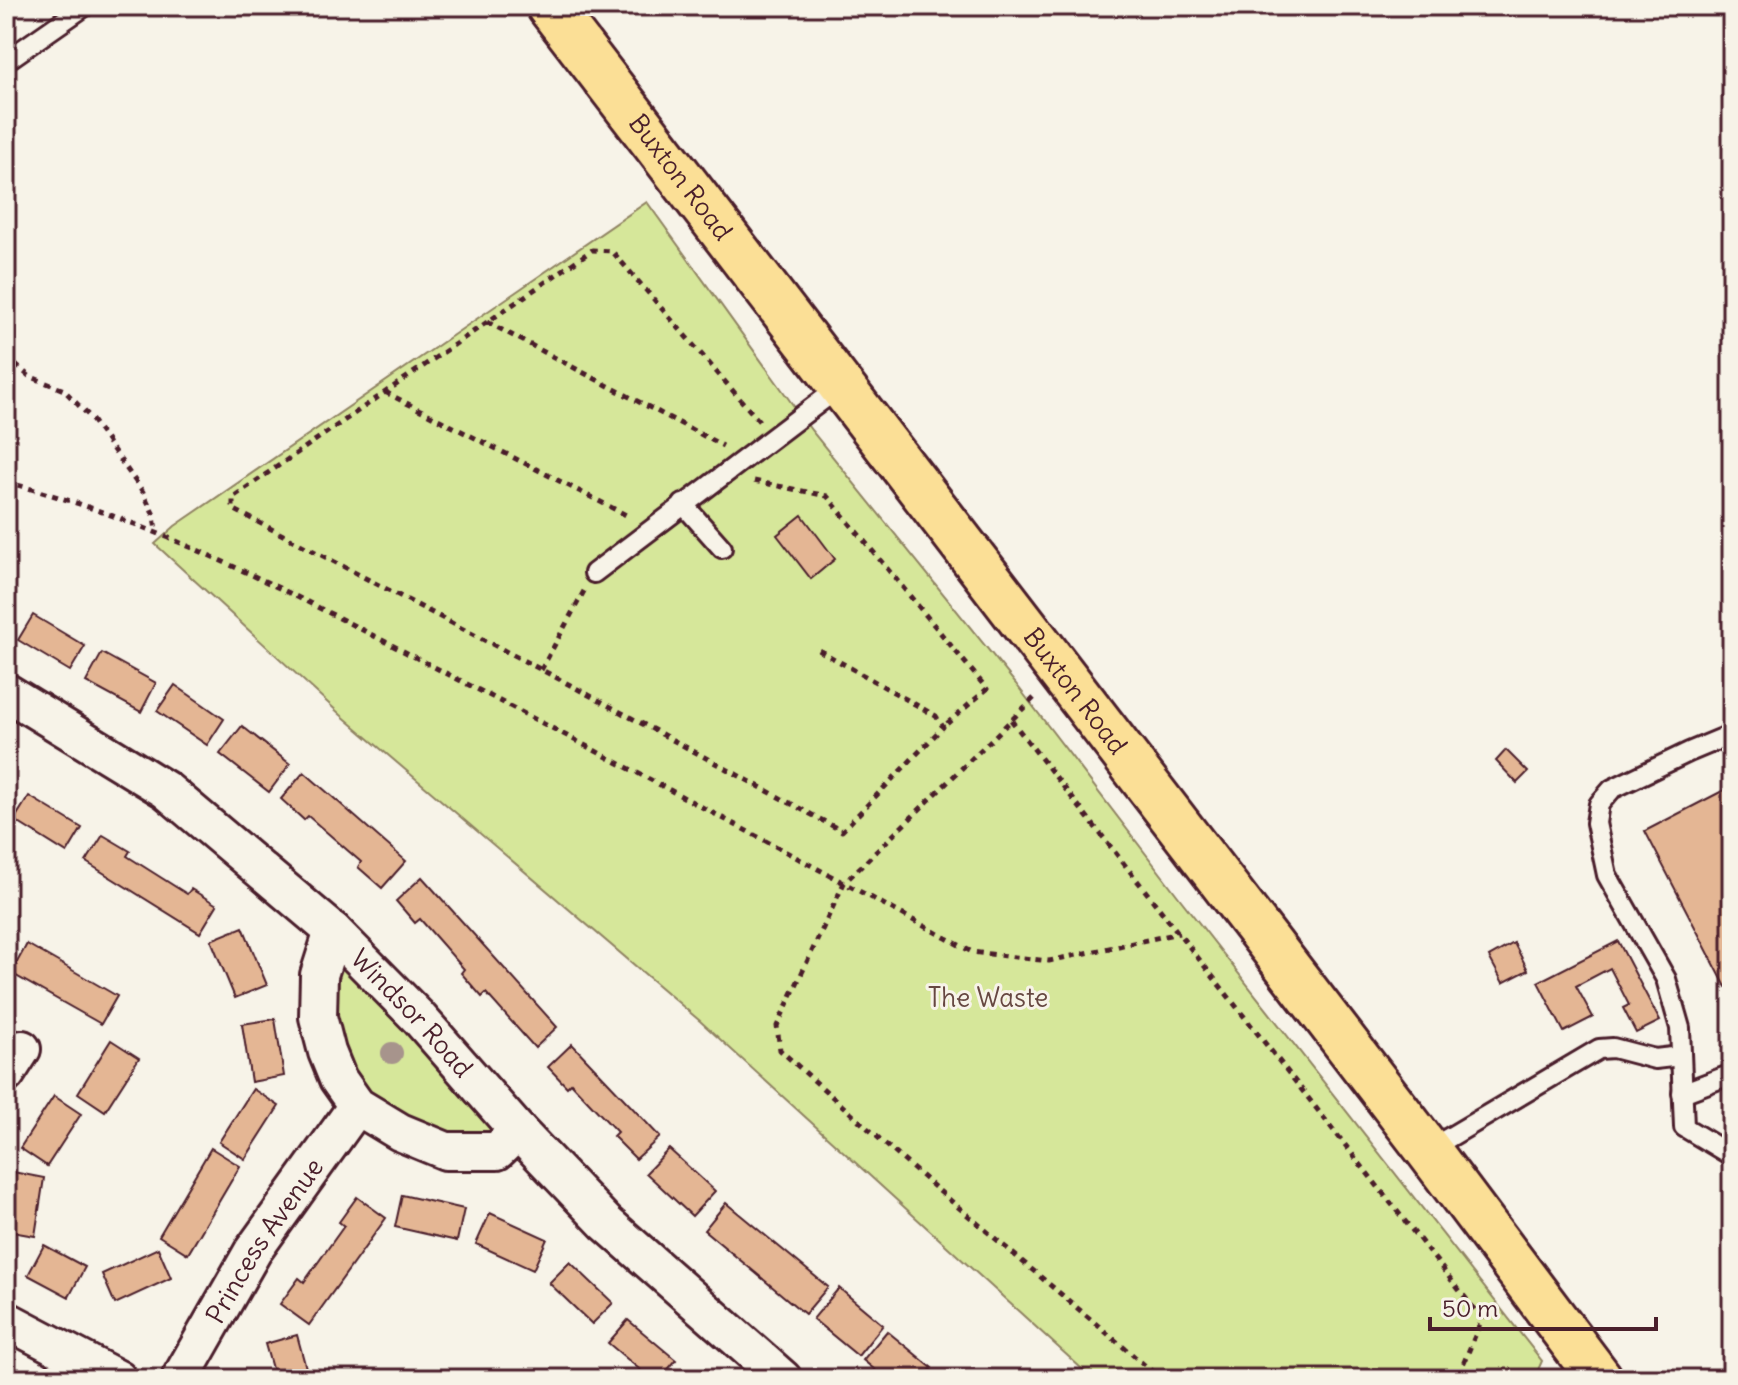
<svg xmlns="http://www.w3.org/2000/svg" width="1738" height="1385" viewBox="0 0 1738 1385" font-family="Delius,sans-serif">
	<rect width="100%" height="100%" fill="#f7f3e8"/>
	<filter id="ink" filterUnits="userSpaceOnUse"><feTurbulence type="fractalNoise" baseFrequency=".0125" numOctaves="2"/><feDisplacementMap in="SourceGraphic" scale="16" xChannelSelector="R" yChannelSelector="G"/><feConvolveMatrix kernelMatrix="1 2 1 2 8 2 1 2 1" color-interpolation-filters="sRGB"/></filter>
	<g filter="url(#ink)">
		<g fill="#d6e79a" stroke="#908362" stroke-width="2">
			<path d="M647,202l164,228 205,254 165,216 361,461 -8,18h-441l-393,-358 -359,-306 -186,-171 20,-18z"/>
			<path d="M333,931l185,200 -21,20 -140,-45 -38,-131z"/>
		</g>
		<g fill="#e4b694" stroke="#4a1f2b" stroke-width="2">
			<path d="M802,515l33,44 -24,20 -34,-44z"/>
			<path d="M33,615l52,31 -15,25 -52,-31z"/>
			<path d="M102,653l54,30 -15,29 -55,-30z"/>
			<path d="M175,685l49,34 -17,26 -50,-34z"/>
			<path d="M242,726l48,38 -21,28 -49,-38z"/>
			<path d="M1506,750l22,22 -11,11 -21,-22z"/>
			<path d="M304,772l102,89 -24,27 -24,-21 3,-5 -53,-46 -4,4 -23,-21z"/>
			<path d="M1732,786v198l-6,3 -81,-156z"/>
			<path d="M29,796l53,32 -15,25 -53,-33z"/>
			<path d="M103,835l27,16 -3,5 60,38 4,-5 26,16 -17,28 -114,-71z"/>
			<path d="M422,877l135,150 -22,21 -49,-55 -4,4 -21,-24 3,-4 -44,-50 -5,4 -19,-22z"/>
			<path d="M243,927l24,58 -32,13 -24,-58z"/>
			<path d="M1618,941l42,80 -24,12 -13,-25 6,-3 -19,-37 -34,18 17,31 -29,15 -26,-50z"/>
			<path d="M1514,943l14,27 -25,13 -14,-26z"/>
			<path d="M27,944l90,52 -16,28 -90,-51z"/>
			<path d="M275,1019l9,57 -33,6 -9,-58z"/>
			<path d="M111,1040l28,18 -34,53 -27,-18z"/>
			<path d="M572,1044l88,93 -24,22 -23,-23 4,-4 -46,-49 -4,4 -19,-20z"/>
			<path d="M253,1089l26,17 -34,53 -26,-17z"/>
			<path d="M54,1096l27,18 -34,52 -27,-18z"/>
			<path d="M211,1148l29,18 -52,88 -29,-18z"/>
			<path d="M669,1149l46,42 -23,25 -46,-43z"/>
			<path d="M13,1172l31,6 -9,58 -29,-5z"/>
			<path d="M402,1195l62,14 -7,32 -62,-14z"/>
			<path d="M357,1197l29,21 -77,107 -29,-21 19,-26 5,4 40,-56 -5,-4z"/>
			<path d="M726,1203l102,84 -23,27 -101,-84z"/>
			<path d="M490,1213l57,26 -14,31 -57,-26z"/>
			<path d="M44,1245l41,22 -16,30 -41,-22z"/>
			<path d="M158,1248l13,30 -56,26 -13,-30z"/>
			<path d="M570,1262l43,41 -21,21 -43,-41z"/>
			<path d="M839,1288l44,37 -25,31 -45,-37z"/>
			<path d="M628,1320l48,40 -16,19h-9l-43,-36z"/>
			<path d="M887,1331l45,37 -9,11h-37l-23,-19z"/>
			<path d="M297,1335l12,44h-34l-10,-35z"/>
		</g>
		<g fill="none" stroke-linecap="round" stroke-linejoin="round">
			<g stroke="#4a1f2b" stroke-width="24">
				<g id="lane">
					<path d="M6,61l79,-55"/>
					<path d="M683,504l39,44"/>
					<path d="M594,573l247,-187"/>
					<path d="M1732,737h-7l-36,15 -77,37 -13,15 -3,19 11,52 59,104 14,49 4,99 48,29"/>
					<path d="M1682,1093l50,-19"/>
					<path d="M1428,1150l171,-101 14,-1 42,11 26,-3"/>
				</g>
			</g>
			<g stroke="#4a1f2b" stroke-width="42">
				<g id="street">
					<path id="s1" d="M6,692l160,98 167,141 85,86 100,114 88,92 177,156"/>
					<path d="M333,931l-14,44 -1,42 9,35 11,27 19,27 43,26 46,19h51l21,-20"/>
					<path d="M6,1074l16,-25"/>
					<path d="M6,1320l112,59"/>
					<path id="s2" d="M180,1379l73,-128 104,-145"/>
				</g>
			</g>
			<g stroke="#4a1f2b" stroke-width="50">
				<g id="highway">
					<path id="s3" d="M549,6l879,1144 172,229"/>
				</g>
			</g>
			<g stroke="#4a1f2b" stroke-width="5" stroke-dasharray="6 6" stroke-linecap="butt">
				<path d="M487,322l236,124"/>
				<path d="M6,357l23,19 35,14 26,27 53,75 11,23 2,17"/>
				<path d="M385,392l245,125"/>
				<path d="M759,421l-147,-170 -20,-1 -359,247v12l326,170 283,152 101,-104 -7,-11 -121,-68"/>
				<path d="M754,481l73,15 160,193 -44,38"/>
				<path d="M6,482c150,39 289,113 426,184 181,93 361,189 540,286l77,9 130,-28"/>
				<path d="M541,670l43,-79"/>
				<path d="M1034,698l-190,185 -67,143 3,24 131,117 250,212"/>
				<path d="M1011,720l471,599 -25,60"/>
			</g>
			<use href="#lane" stroke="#f7f3e8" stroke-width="18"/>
			<use href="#street" stroke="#f7f3e8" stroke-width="36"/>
			<use href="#highway" stroke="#fbdf96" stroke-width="44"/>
		</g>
		<circle fill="#a7948c" cx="392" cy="1053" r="11"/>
	</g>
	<g text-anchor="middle" stroke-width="6" stroke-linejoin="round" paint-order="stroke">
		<g font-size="26" fill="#4a1f2b" stroke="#f7f3e8">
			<text dy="9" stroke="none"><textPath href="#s3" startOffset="216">Buxton Road</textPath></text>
			<text dy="9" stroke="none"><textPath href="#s3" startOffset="864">Buxton Road</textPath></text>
			<text dy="9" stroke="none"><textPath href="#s1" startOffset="520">Windsor Road</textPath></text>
			<text dy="9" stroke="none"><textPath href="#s2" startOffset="162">Princess Avenue</textPath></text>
		</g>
		<g font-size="26" fill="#664741" stroke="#f7f3e8">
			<text x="988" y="1007">The Waste</text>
		</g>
	</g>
	<rect width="1738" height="1385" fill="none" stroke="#f7f3e8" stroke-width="32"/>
	<rect x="16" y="16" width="1706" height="1353" fill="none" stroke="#4a1f2b" stroke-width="3" filter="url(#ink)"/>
	<path d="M1430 1317v12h226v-12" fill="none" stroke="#4a1f2b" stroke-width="4"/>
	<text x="1442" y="1317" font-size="24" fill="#4a1f2b" stroke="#f7f3e8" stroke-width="6" paint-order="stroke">50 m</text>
</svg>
